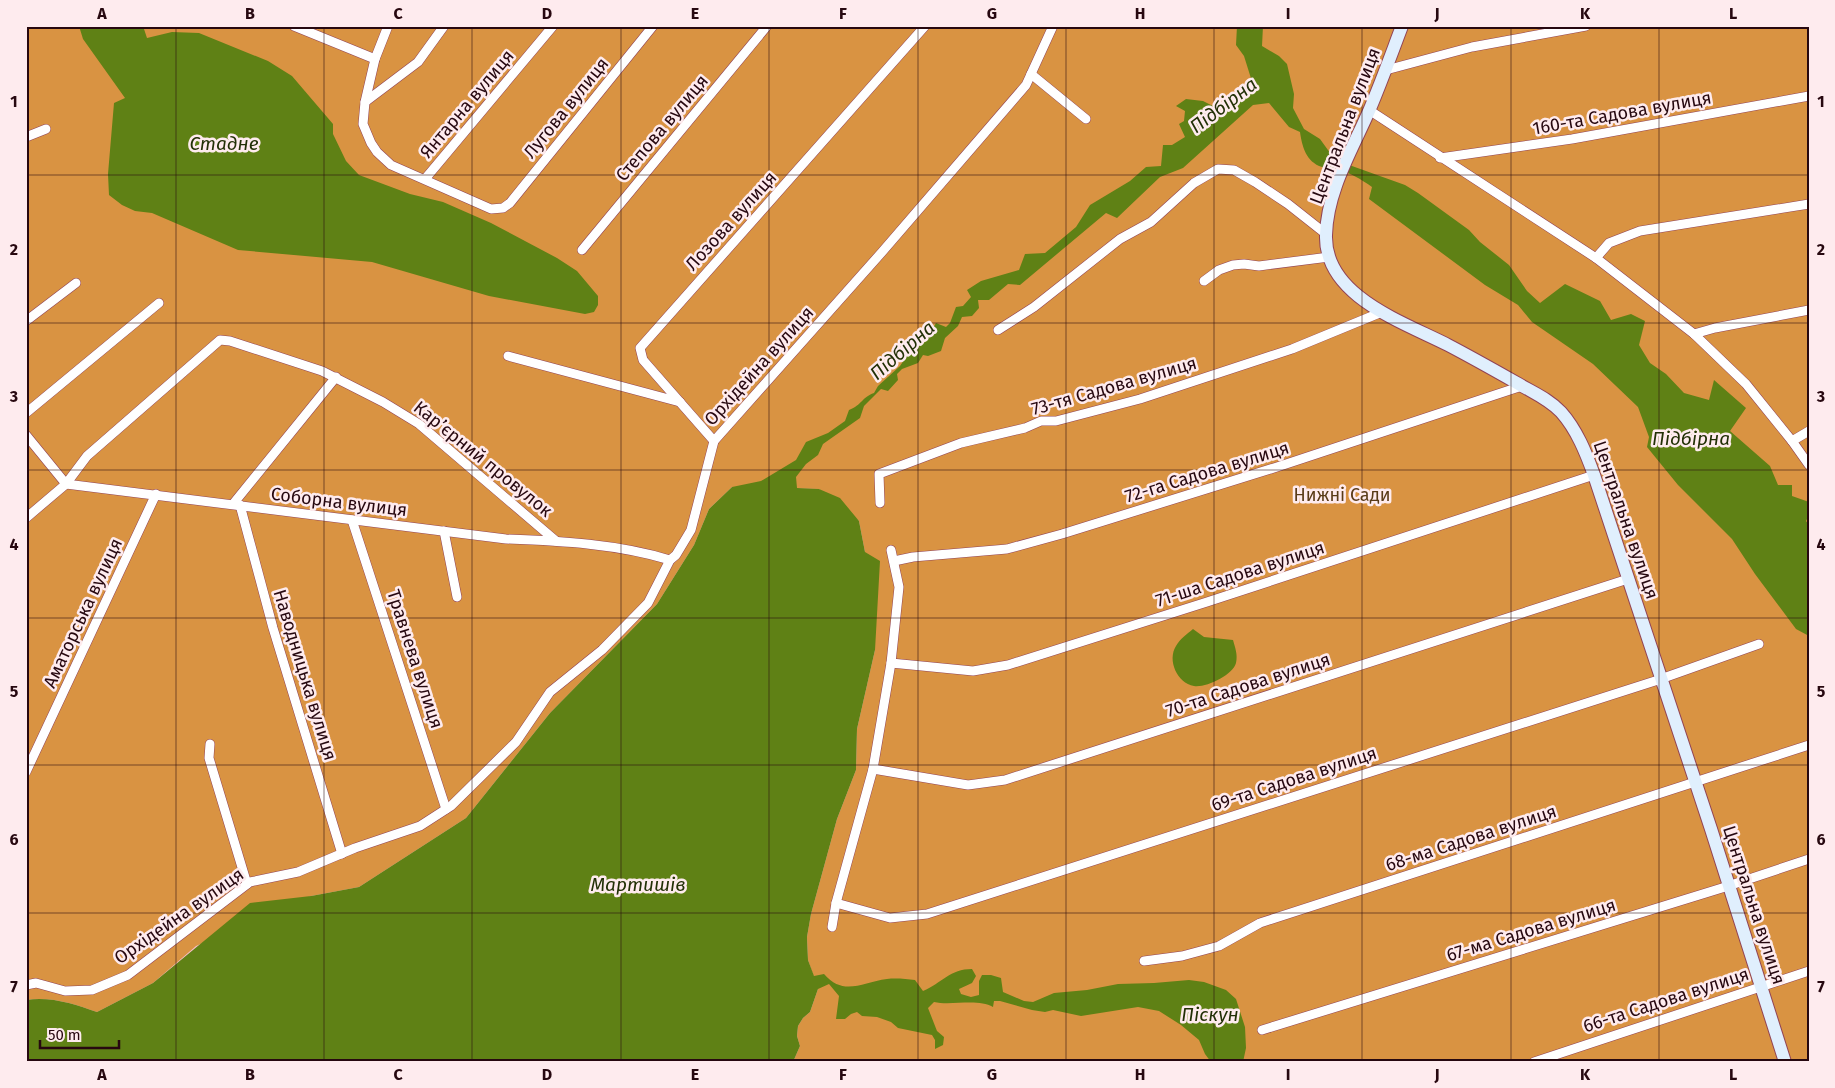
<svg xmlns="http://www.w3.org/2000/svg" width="1835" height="1088" viewBox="0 0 1835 1088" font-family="'Fira Sans',sans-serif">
	<rect width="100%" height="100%" fill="#f6bfc9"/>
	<path fill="#d99342" d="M26,26h1783v1036h-1016l7,-16 -3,-10 1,-10 5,-8 7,-6 8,-23 -10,-29 -1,-23 4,-23 26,-95 19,-49 1,-41 18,-79 -10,-98 -6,-31 -40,-32 -87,-2 -23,22 -15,36 -37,59 -107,109 -84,105 -107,69 -48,9 -115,50 -43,37 -56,29c-22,-8 -47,-16 -71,-12z"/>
	<g fill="#5f8115">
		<path d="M79,26h64l4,12 25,-6 27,1 69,28 24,15 41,48v10l13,27 13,14 51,19 33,8 48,21 66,35 20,13 21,25v9l-4,7 -9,2 -96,-18 -117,-34 -134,-12 -86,-37 -17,-2 -13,-6 -13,-10 -1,-21 6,-71 11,-5 -42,-59z"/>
		<path d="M1237,26h26l-1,20 17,10 8,8 7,30 -1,14 11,21 16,10 13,18 5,4 67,24 13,8 51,37 11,12 29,23 18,26 13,12 25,-19 35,17 11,19 20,-6 14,7 -6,24 11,18 16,11 18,19 25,7 5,-20 32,28 -16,23 40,35 8,19h14v11l17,6v13l-3,6 3,4v111l-13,-7 -41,-55 -23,-35 -54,-54 -31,-38 2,-10 -11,-30 -45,-43 -61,-42 -14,-17 -33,-20 -116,-86 3,-12c-11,-8 -22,-14 -35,-18 -5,-2 -10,-1 -15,-2 -16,-5 -20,-21 -22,-35l-11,-5 -20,-24 -16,2 -70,63 -23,9 -43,41 -11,-5 -86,72 -12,-1 -19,16h-11l1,8 -7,8 -10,1 -4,9 -13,12 -4,13 -13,5 -5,-1 -5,8 -16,6 -5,5 1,6 -10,11 -7,-2 -17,17 -4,12 -37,26 -5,11 -12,9 -10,13 1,11 22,1 21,9 19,23 6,31 15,9 -5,89 -18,79 -1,41 -19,49 -26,95 -4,23 1,23 6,16 10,-2c20,23 38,8 63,5 9,-1 19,0 28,1l8,11c19,-8 27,-22 49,-22l4,7 -4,7 -13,6 2,5 10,3 8,-2v-14l3,-6h9l10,3 2,14 21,9 9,1 21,-9 33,-3 31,-6 36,-1 35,-3 15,2 22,8 10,9 9,28 1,21 -3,14h-32l-6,-8 -6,-14 -18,-15 -22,-14 -21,-4 -57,9 -28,-6 -8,2 -13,-2 -32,-9h-6l-1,6c-15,-9 -42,-1 -59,-5l-6,6 9,23 7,6 -1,8 -8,4v-9l-3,-5 -34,-7 -7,-6 -14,-5 -15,-1 -5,-4 -6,2 -6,5h-9l3,-23 -10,-12 -11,5 -8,23 -7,6 -5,8 -1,10 3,10 -7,16h-767v-62c24,-4 49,4 71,12l56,-29 97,-80 61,-7 48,-9 107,-69 84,-105 107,-109 37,-59 15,-36 23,-22 29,-6 35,-21 10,-18 22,-9 17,-12 4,-11c13,-5 13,-13 25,-17l4,-7 22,-20 12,-18 13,-6 11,-19 10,4 4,-4 6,-16 7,-1 8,-9 -4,-7 14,-9 38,-11 6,-16 20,-1 31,-26 14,-22 40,-24 16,-14 15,-1 2,-21h9l13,-8 -6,-13 5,-3 1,-10 -9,-5 10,-7 17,2 14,7 17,-7 20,-13 -10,-32 -8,-11z"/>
		<path d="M1193,629l11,8 29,3c2,7 5,15 3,23 -3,12 -30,25 -42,23 -17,-3 -27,-26 -18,-40 4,-7 11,-12 17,-17z"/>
	</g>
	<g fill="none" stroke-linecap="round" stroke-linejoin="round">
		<g stroke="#914356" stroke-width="10">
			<g id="street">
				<path d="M294,26l81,33"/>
				<path d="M388,26l-13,33 -10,43 -2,22 8,19 6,9 14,13 100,44 12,-1 7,-5 143,-177"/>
				<path d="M1386,70l86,-23 114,-21"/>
				<path d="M1031,74l55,45"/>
				<path d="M365,102l53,-40 26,-36"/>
				<path d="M1369,110l227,148 98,76 52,50 46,57 17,24"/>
				<path d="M26,137l20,-8"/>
				<path d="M1440,158l132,-19 237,-43"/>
				<path d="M425,179l128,-153"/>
				<path d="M582,250l185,-224"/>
				<path d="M1596,258l13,-15 31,-12 169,-27"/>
				<path d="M1204,281l15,-11 14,-5 11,-1 15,2 70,-9"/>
				<path d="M26,321l50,-38"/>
				<path d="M998,330l36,-23 86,-68 31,-17 43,-39 24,-14 16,1 21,12 33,22 38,30"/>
				<path d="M1694,334l21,-6 94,-18"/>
				<path d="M508,356l172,46"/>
				<path d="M26,413l133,-110"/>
				<path d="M26,435l40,49 440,55c55,2 112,5 164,21"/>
				<path d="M714,441l-71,-81 -3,-12 285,-322"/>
				<path d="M1792,441l17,-10"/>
				<path d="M880,503l-1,-29 82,-31 64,-15 16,-7h15l84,-22 152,-50 90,-37"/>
				<path d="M233,504l103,-127"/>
				<path d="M240,505l33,123 69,226"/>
				<path d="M26,518l40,-34 21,-28 133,-116 10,1 92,30 61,31 36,22 137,117"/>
				<path d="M352,520l94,289"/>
				<path d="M444,531l13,66"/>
				<path d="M894,561l19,-4 94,-8 55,-15 215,-67 245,-81"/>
				<path d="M891,663l82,8 35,-6 199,-63 387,-127"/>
				<path d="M210,744l-1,14 38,126"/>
				<path d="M873,769l95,16 37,-5 623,-201"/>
				<path d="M26,772l130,-278"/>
				<path d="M836,903l54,15 37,-4 728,-233 104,-37"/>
				<path d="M832,927l4,-24 37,-134 18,-106 8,-76 -8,-37"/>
				<path d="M1144,961l38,-5 37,-10 41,-23 549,-178"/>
				<path d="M26,985l10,-2 29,8 27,-1 36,-15 122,-93 48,-10 57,-24 65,-22 31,-20 65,-64 34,-50 52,-42 46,-47 22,-43 6,-5 15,-25 23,-89 168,-189 144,-167 27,-59"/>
				<path d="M1262,1030l460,-142 87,-29"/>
				<path d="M1534,1062l275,-91"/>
			</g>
		</g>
		<g stroke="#914356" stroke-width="14">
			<path id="secondary" d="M1402,26c-11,29 -21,57 -33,85 -17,39 -42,80 -43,124 -2,61 77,87 122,110 23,12 46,25 69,38 15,9 32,16 44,29 16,18 25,41 33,63l117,354 74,233"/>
		</g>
		<use href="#street" stroke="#fff" stroke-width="9"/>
		<use href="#secondary" stroke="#e0effd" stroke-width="12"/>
	</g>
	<path fill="none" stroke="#270810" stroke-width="1" stroke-opacity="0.55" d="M176,26v1036M324,26v1036M472,26v1036M621,26v1036M769,26v1036M918,26v1036M1066,26v1036M1214,26v1036M1362,26v1036M1511,26v1036M1659,26v1036M26,175h1783M26,323h1783M26,470h1783M26,618h1783M26,765h1783M26,913h1783"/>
	<g text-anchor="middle" stroke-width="5" stroke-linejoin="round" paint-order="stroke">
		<g font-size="18" fill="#270810" stroke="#feebee">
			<text transform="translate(467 104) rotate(-50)" y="6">Янтарна вулиця</text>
			<text transform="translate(566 108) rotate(-51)" y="6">Лугова вулиця</text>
			<text transform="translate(1622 113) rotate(-10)" y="6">160-та Садова вулиця</text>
			<text transform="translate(1345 126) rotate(-69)" y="6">Центральна вулиця</text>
			<text transform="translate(662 128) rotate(-50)" y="6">Степова вулиця</text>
			<text transform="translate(731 221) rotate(-48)" y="6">Лозова вулиця</text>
			<text transform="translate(759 366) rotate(-48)" y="6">Орхідейна вулиця</text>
			<text transform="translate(1114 386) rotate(-16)" y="6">73-тя Садова вулиця</text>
			<text transform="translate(483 459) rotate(39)" y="6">Карʼєрний провулок</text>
			<text transform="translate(1207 472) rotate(-17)" y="6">72-га Садова вулиця</text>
			<text transform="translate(339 502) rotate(7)" y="6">Соборна вулиця</text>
			<text transform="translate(1626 520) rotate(71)" y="6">Центральна вулиця</text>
			<text transform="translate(1240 574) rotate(-18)" y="6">71-ша Садова вулиця</text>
			<text transform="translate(83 613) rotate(-65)" y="6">Аматорська вулиця</text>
			<text transform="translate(415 659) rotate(72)" y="6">Травнева вулиця</text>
			<text transform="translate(305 675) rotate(73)" y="6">Наводницька вулиця</text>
			<text transform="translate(1248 685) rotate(-18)" y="6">70-та Садова вулиця</text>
			<text transform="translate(1294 779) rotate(-18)" y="6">69-та Садова вулиця</text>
			<text transform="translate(1471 838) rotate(-18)" y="6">68-ма Садова вулиця</text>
			<text transform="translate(1754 905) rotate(72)" y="6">Центральна вулиця</text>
			<text transform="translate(179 916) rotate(-35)" y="6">Орхідейна вулиця</text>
			<text transform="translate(1531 930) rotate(-17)" y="6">67-ма Садова вулиця</text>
			<text transform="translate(1666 1000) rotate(-18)" y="6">66-та Садова вулиця</text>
		</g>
		<g font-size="18" fill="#5a3b18" stroke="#feebee">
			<text x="1342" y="501">Нижні Сади</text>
		</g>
		<g font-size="19" font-style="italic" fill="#223006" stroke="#feebee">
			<text transform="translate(1223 105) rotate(-37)" y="7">Підбірна</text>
			<text x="224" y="150">Стадне</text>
			<text transform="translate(902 350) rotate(-41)" y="7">Підбірна</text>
			<text x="1691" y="445">Підбірна</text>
			<text x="638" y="891">Мартишів</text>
			<text x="1210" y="1021">Піскун</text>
		</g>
	</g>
	<rect width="1835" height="1088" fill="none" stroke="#feebee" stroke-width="55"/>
	<path d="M40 1040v8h79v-8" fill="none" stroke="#270810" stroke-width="2.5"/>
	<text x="48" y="1040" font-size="15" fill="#270810" stroke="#feebee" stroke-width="4" paint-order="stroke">50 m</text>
	<rect x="28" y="28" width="1780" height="1032" fill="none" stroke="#270810" stroke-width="2"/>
	<g font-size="16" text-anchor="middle" font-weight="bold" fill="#270810">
		<text x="102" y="19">A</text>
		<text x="250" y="19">B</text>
		<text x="398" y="19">C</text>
		<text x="547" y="19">D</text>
		<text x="695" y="19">E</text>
		<text x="843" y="19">F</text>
		<text x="992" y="19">G</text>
		<text x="1140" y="19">H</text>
		<text x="1288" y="19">I</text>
		<text x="1437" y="19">J</text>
		<text x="1585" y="19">K</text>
		<text x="1733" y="19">L</text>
		<text x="14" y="107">1</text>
		<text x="1821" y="107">1</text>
		<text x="14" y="255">2</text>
		<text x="1821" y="255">2</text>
		<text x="14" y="402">3</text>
		<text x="1821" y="402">3</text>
		<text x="14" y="550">4</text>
		<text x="1821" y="550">4</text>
		<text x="14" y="697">5</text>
		<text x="1821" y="697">5</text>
		<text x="14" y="845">6</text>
		<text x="1821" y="845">6</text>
		<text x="14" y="992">7</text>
		<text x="1821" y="992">7</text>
		<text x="102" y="1080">A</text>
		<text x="250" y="1080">B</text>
		<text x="398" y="1080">C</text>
		<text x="547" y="1080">D</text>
		<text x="695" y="1080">E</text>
		<text x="843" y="1080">F</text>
		<text x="992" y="1080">G</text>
		<text x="1140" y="1080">H</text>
		<text x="1288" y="1080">I</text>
		<text x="1437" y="1080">J</text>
		<text x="1585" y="1080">K</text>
		<text x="1733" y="1080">L</text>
	</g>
</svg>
